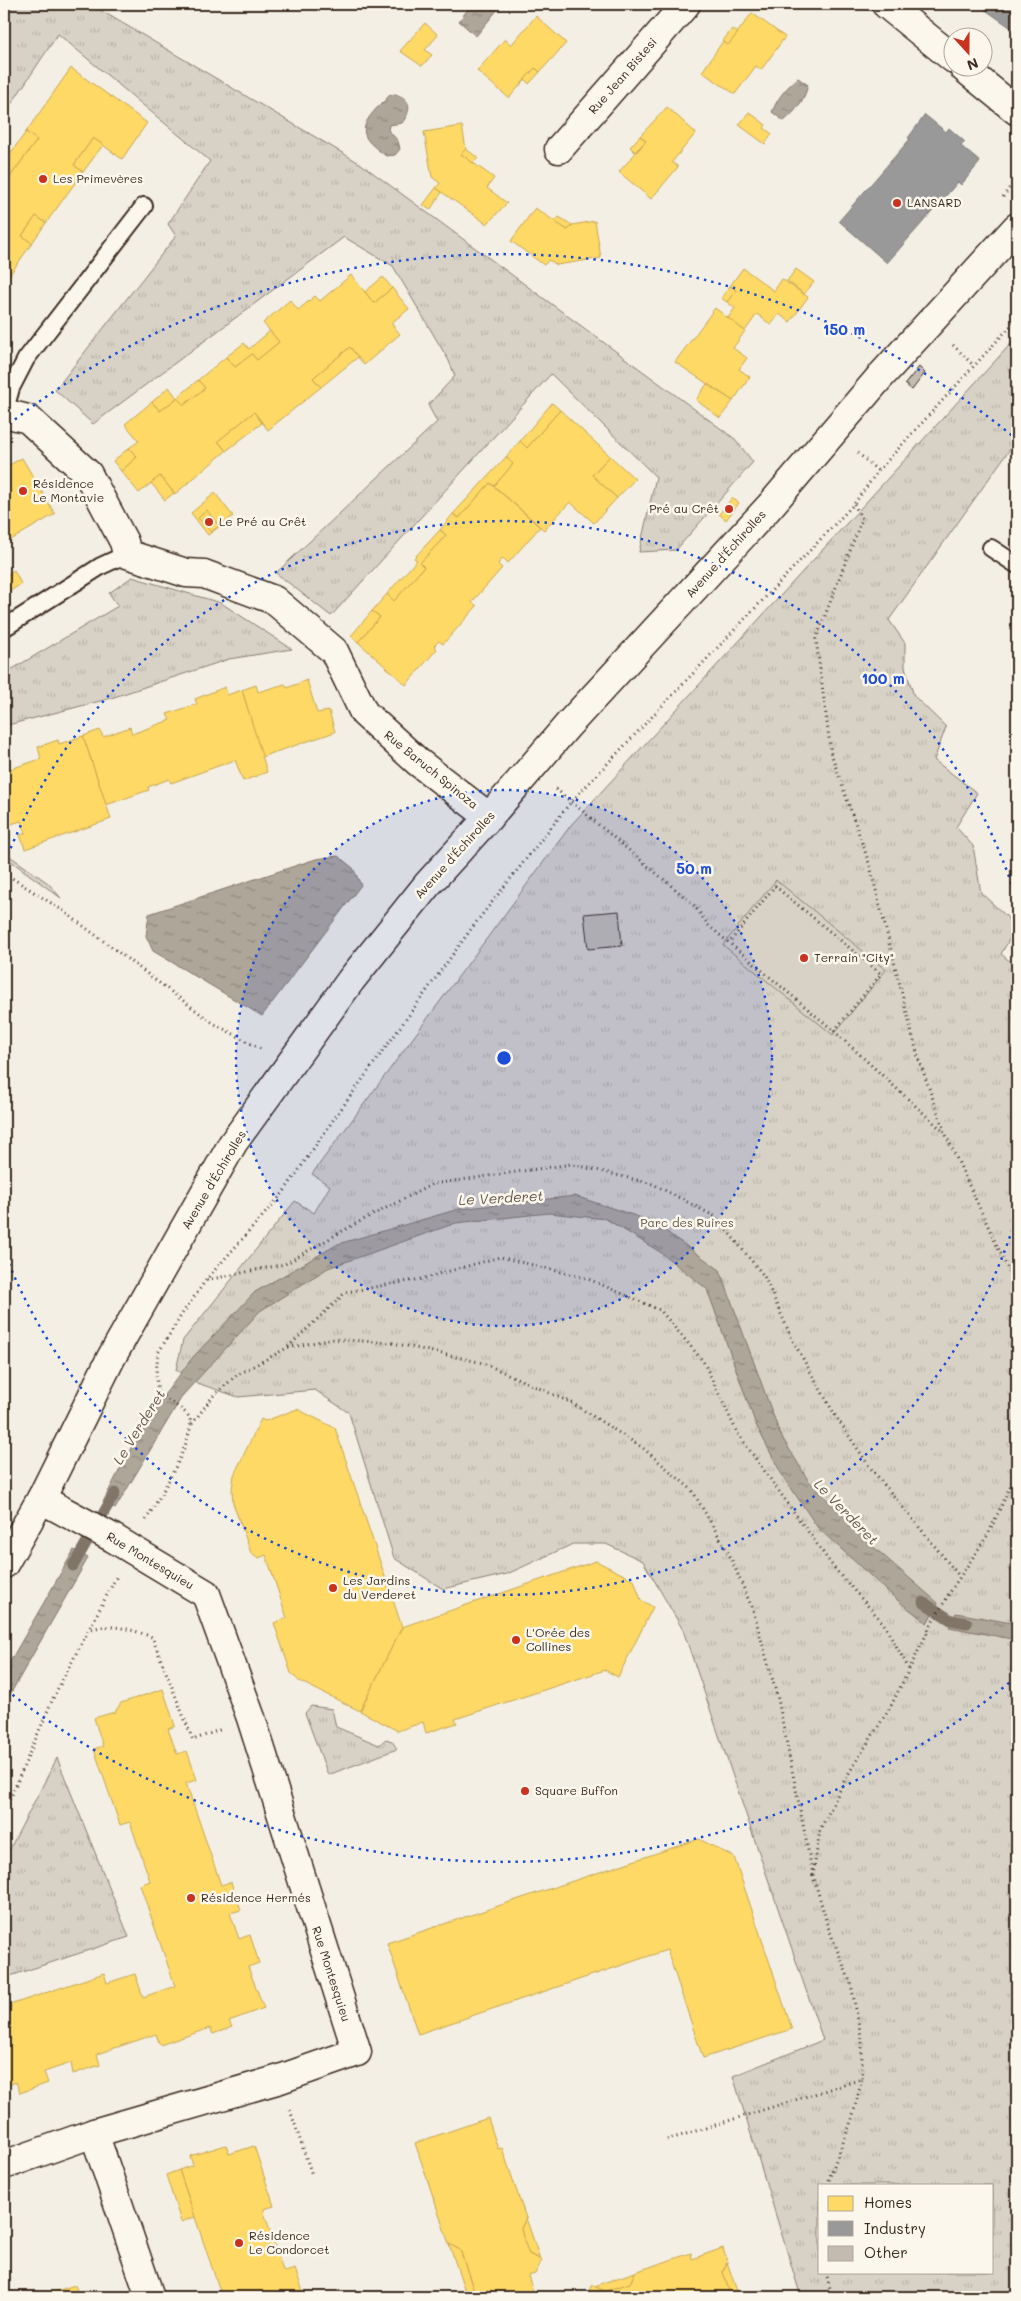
<svg xmlns="http://www.w3.org/2000/svg" width="1021" height="2301" viewBox="0 0 1021 2301" font-family="Mali,sans-serif">
	<defs>
		<pattern id="grass-tufts" width="24" height="20" patternUnits="userSpaceOnUse" patternTransform="scale(1.25)"><rect width="24" height="20" fill="#d8d1c6"/><path d="M3 7l-1-3M5 7V3M7 7l1-3M15 17l-1-3M17 17v-4M19 17l1-3" fill="none" stroke="#bab4aa"/></pattern>
		<pattern id="water-ripples" width="26" height="14" patternUnits="userSpaceOnUse" patternTransform="scale(1.25)"><rect width="26" height="14" fill="#afa69a"/><path d="M2 4q2-2 4 0t4 0M15 11q2-2 4 0t4 0" fill="none" stroke="#90877d"/></pattern>
	</defs>
	<rect width="100%" height="100%" fill="#f3efe4"/>
	<filter id="ink" filterUnits="userSpaceOnUse"><feTurbulence type="fractalNoise" baseFrequency=".02" numOctaves="2"/><feDisplacementMap in="SourceGraphic" scale="10" xChannelSelector="R" yChannelSelector="G"/><feConvolveMatrix kernelMatrix="1 2 1 2 8 2 1 2 1" color-interpolation-filters="sRGB"/></filter>
	<g filter="url(#ink)">
		<g fill="url(#grass-tufts)" stroke="#8a7e72" fill-rule="evenodd">
			<path d="M4,4h86l271,160 374,275 18,23 -77,88 -37,2 17,-75 -105,-103 -220,242 -55,-43 161,-151 -9,-17 27,-29 -6,-15 -56,-95 -49,-29 -251,187 -38,-34 121,-154 -8,-12 42,-63 -152,-127 -54,81z"/>
			<path d="M1017,337v102l-128,181 16,23v24l9,29 32,31 -12,33 43,33 -21,34 17,19 8,47 36,33 -16,28 16,13v1330h-216l-68,-221 90,-36 -140,-410 -40,-69 -37,-17h-33l-66,30 -64,15 -49,-31 -45,-145 -34,-23 -77,7 -41,-14 -21,-13 7,-30 112,-139 19,12 16,-27 -18,-12 259,-349zM820,2185h172v87h-172z"/>
			<path d="M132,577l89,26 71,46 -63,10 -121,40 -104,27v-52l114,-68 -9,-13z"/>
			<path d="M4,852l44,31 13,15 -57,-42z"/>
			<path d="M311,1706l21,3 4,18 43,18 7,-6 6,2 5,8 -69,26 -23,-62z"/>
			<path d="M57,1758l72,179 -125,41v-118z"/>
		</g>
		<path fill="#d8d1c6" stroke="#8a7e72" d="M776,880l110,90 -53,65 -110,-90z"/>
		<g fill="url(#water-ripples)" stroke="#817468">
			<path d="M472,4h30l-26,32 -17,-15z"/>
			<path d="M798,78l10,7c-4,16 -12,26 -24,36l-12,-9c6,-15 14,-24 26,-34z"/>
			<path d="M395,94c17,5 17,16 7,29l-13,2 -1,5 10,11 2,8 -5,6 -9,1c-6,-5 -17,-12 -20,-19 -8,-15 15,-32 24,-42z"/>
			<path d="M338,856l15,12 8,17 -99,131 -109,-65 -7,-15 3,-22 167,-55z"/>
			<path d="M575,1196l76,25 69,49 60,164 28,46 61,63 69,60 -11,20 -31,-24 -78,-71 -37,-55 -25,-48 -49,-136 -47,-37 -54,-33 -57,-6 -93,10 -128,45 -68,43 -77,84 -68,114 -12,-7 43,-83 47,-62 62,-65 83,-48 121,-35z"/>
			<path d="M74,1550l14,8 -84,147v-33z"/>
			<path d="M956,1613l61,11v16l-68,-13z"/>
		</g>
		<g fill="#ffd966" stroke="#c4a450">
			<path d="M752,13l33,24 -24,33 -5,-4 -21,28 -33,-22 21,-31 5,4z"/>
			<path d="M536,16l30,27 -26,29 -5,-4 -26,30 -32,-27 28,-32 6,6z"/>
			<path d="M425,23l13,12 -13,15 7,5 -10,11 -22,-15z"/>
			<path d="M732,29l6,4 -10,12 -5,-4z"/>
			<path d="M71,68l76,55 -25,36 -29,-21 -19,27 9,7 -37,51 -10,-7 -14,20 10,7 -28,40v-98l33,-45 -11,-8z"/>
			<path d="M535,68l5,4 -11,12 -4,-5z"/>
			<path d="M667,107l29,26 -24,29 6,5 -27,32 -32,-27 27,-31 -6,-5z"/>
			<path d="M749,112l17,13 -2,3 8,6 -7,10 -26,-19z"/>
			<path d="M462,126l4,23 -5,5 33,24 -7,10 20,15 -20,21 -51,-36 4,-5 -8,-6 -8,-45z"/>
			<path d="M26,132l11,8 -33,45v-23z"/>
			<path d="M640,136l6,5 -11,11 -5,-5z"/>
			<path d="M93,138l10,7 -20,27 -9,-7z"/>
			<path d="M466,149l12,9 -5,5 -12,-9z"/>
			<path d="M436,188l6,4 -12,18 -7,-5z"/>
			<path d="M535,208l33,22 4,-5 23,-4 6,37 -44,7 -8,-5 -5,5 -33,-24z"/>
			<path d="M36,216l10,7 -14,20 -10,-7z"/>
			<path d="M559,217l13,8 -4,5 -13,-8z"/>
			<path d="M743,268l31,23 8,-12 26,18 -18,25 -11,-8 -8,11 -14,-11 -12,17 -17,-13 7,-10 -8,-6 9,-12 -6,-4z"/>
			<path d="M796,269l18,13 -10,12 -17,-13z"/>
			<path d="M351,275l23,28 18,-15 17,21 -18,14 9,11 -36,31 -14,-18 -37,31 8,9 -53,43 -14,-18 -36,29 8,10 -51,43 -15,-18 -21,17 -18,-22 16,-14 -8,-9 10,-7 -14,-17 27,-22 8,9 17,-13 7,7 21,-17 -7,-8 28,-23 9,10 17,-13 5,6 22,-18 -16,-19 27,-23 8,10 17,-14 5,5z"/>
			<path d="M383,277l9,11 -18,15 -9,-11z"/>
			<path d="M730,286l6,4 -9,12 -6,-4z"/>
			<path d="M715,308l30,23 -12,17 14,10 -8,11 11,8 -17,24 -58,-39z"/>
			<path d="M270,331l9,11 -22,18 -5,-6 -17,13 -9,-10 18,-14 5,6z"/>
			<path d="M350,347l8,10 -37,30 -8,-9z"/>
			<path d="M198,380l7,8 -21,17 -7,-7z"/>
			<path d="M707,384l26,17 -13,17 -24,-18z"/>
			<path d="M169,387l8,11 -17,13 -8,-9z"/>
			<path d="M552,403l8,7 -33,38 -7,-7z"/>
			<path d="M560,410l50,46 -18,19 25,23 -23,25 -24,-21 -26,28 -50,-44 19,-22 -7,-7 14,-16 7,7z"/>
			<path d="M254,412l8,11 -36,28 -8,-10z"/>
			<path d="M129,448l8,9 -16,14 -8,-10z"/>
			<path d="M610,456l25,23 -18,19 -25,-23z"/>
			<path d="M506,457l7,7 -19,22 -4,-3 -31,35 -6,-4z"/>
			<path d="M22,458l33,56 -51,30v-76z"/>
			<path d="M160,476l14,17 -9,7 -14,-17z"/>
			<path d="M490,483l50,44 -32,36 -5,-5 -5,6 4,4 -30,34 5,4 -34,38 -4,-3 -5,5 3,3 -31,36 -48,-43 22,-25 -8,-6 15,-17 7,7 30,-34 -4,-4 26,-28 -6,-5 13,-16 6,4z"/>
			<path d="M215,493l18,23 -25,19 -17,-22z"/>
			<path d="M732,498l7,5 -13,17 -7,-6z"/>
			<path d="M207,510l12,16 -8,6 -13,-14z"/>
			<path d="M440,530l6,5 -26,28 4,4 -30,34 -7,-7 30,-34 -3,-2z"/>
			<path d="M14,570l7,14 -17,11v-18z"/>
			<path d="M372,611l8,6 -22,25 -7,-6z"/>
			<path d="M307,680l10,33 12,-2 6,21 -74,25 -19,-67 14,-5 2,7 27,-8 2,4z"/>
			<path d="M225,687l2,8 15,-5 25,82 -24,9 -8,-21 -64,23 -2,-4 -21,8 1,3 -43,15 -23,-69 17,-6 3,7 27,-10 2,7 38,-14 -3,-6 30,-10 -2,-5z"/>
			<path d="M83,736l28,83 -86,30 -5,-14 6,-2 -5,-12 -10,3 -7,-21v-32l37,-12 -3,-12 20,-7 1,4z"/>
			<path d="M297,1409l38,19 67,199 -42,84 -61,-30 -8,-8 -17,-50 13,-5 -21,-63 -7,3 -8,-5 -18,-50 -1,-14 2,-14 27,-56 4,2z"/>
			<path d="M596,1561l38,19 7,20 12,7 -35,70 -13,-7 -150,49 2,4 -31,10 -3,-11 -25,9 -38,-20 42,-84z"/>
			<path d="M163,1689l12,37 -7,3 9,25 10,-3 10,29 -11,3 35,102 10,-3 10,28 -11,3 9,26 11,-4 9,28 -11,4 16,41 -35,13 3,6 -19,7 -3,-6 -50,17 -4,-11 -59,20 3,11 -27,9 -2,-11 -27,9 4,11 -28,10 -4,-11 -12,5v-80l100,-34 3,10 28,-9 8,23 32,-11 -35,-101 10,-4 -20,-59 -10,3 -26,-76 9,-3 -9,-28 21,-6 6,-9z"/>
			<path d="M699,1839l35,18 58,172 -89,29 -36,-108 -249,84 -31,-91z"/>
			<path d="M488,2118l10,31 4,-1 24,70 -5,11 8,25 13,6 -7,14 -7,2 7,21h-59l-16,-47 -11,-6 -34,-101z"/>
			<path d="M226,2145l3,9 25,-8 20,60 -10,3v3l19,59 2,1 10,-3 10,28h-83l-43,-127 14,-5 -3,-9z"/>
			<path d="M179,2170l16,47 -14,5 -15,-47z"/>
			<path d="M526,2218l14,41 -11,-5 -5,-13 -3,-12z"/>
			<path d="M449,2244l11,6 16,47h-9z"/>
			<path d="M723,2248l4,14 -4,10 9,25h-146l6,-12 13,6 25,-8 5,-11 56,-19 1,6z"/>
			<path d="M727,2262l12,35h-8l-8,-25z"/>
			<path d="M635,2272l-5,11 -25,8 -11,-5z"/>
			<path d="M75,2285l4,12h-41z"/>
		</g>
		<g fill="#999" stroke="#7d7874">
			<path d="M977,4h40v28z"/>
			<path d="M925,115l21,17 3,-4 16,14 -4,4 19,16 -19,23 -3,-3 -71,81 -48,-42 71,-82 -2,-1z"/>
		</g>
		<g fill="none" stroke-linecap="round" stroke-linejoin="round">
			<g stroke="#817468" stroke-width="11">
				<path d="M73,1566l42,-73"/>
				<path d="M923,1602l28,18 16,3"/>
			</g>
		</g>
		<g fill="#c3bbb0" stroke="#3b2a1e">
			<path d="M919,367l6,6 -13,17 -7,-6z"/>
			<path d="M619,911l3,35 -34,3 -4,-35z"/>
		</g>
		<g fill="none" stroke-linecap="round" stroke-linejoin="round">
			<g stroke="#3b2a1e" stroke-width="20">
				<g id="service">
					<path d="M4,413l7,-25 15,-29 118,-153"/>
					<path d="M991,548l26,17"/>
					<path d="M4,628l97,-62 26,-12"/>
				</g>
			</g>
			<g stroke="#3b2a1e" stroke-width="31">
				<g id="minor">
					<path d="M559,149l127,-145"/>
					<path d="M4,413l24,6 60,55 36,68 3,12 59,19 18,1 70,26 60,51 30,62 54,49 71,55"/>
					<path d="M94,2133l56,164"/>
					<path d="M4,2165l90,-32 186,-54 77,-27 -106,-334 -45,-124 -93,-56 -72,-39"/>
				</g>
			</g>
			<g stroke="#3b2a1e" stroke-width="31">
				<g id="tertiary">
					<path d="M886,4l68,55"/>
					<path d="M964,68l53,43"/>
					<path d="M4,1564l37,-65 70,-141 122,-215 118,-163 76,-95 62,-68 79,-92 202,-219 110,-129 137,-150"/>
				</g>
			</g>
			<g stroke="#3b2a1e" stroke-width="3" stroke-dasharray="1 4" stroke-linecap="butt">
				<path d="M1003,197l14,-20v-8"/>
				<path d="M953,345l21,21"/>
				<path d="M858,453l20,18"/>
				<path d="M854,504l8,15 -46,120 15,114 39,113 48,191 27,76 72,156"/>
				<path d="M556,789l137,115 16,22 125,105 47,-57 -106,-88 -46,57"/>
				<path d="M4,873l58,37 151,113 48,26"/>
				<path d="M834,1031l110,101"/>
				<path d="M207,1280l78,-16 70,-40 78,-40 139,-20 81,20 63,33 48,59 29,65 42,74 34,51 91,111"/>
				<path d="M288,1347l58,-55 75,-13 79,-22 86,21 74,32 43,51 35,73 96,134 50,56 25,45"/>
				<path d="M192,1424l21,-28 24,-21 50,-27 44,-9 62,4 90,20 89,40 71,45 49,42 37,64 24,56 25,89 35,176"/>
				<path d="M146,1520c10,-17 53,-87 43,-103 -4,-7 -23,-18 -31,-23l-2,-20 2,-21 24,-39 24,-34 77,-87 48,-70 143,-198 97,-123 283,-298 24,-33 139,-152"/>
				<path d="M92,1629c19,-6 42,1 60,8l41,103 29,-11"/>
				<path d="M928,1630l22,-38 39,-59 28,-62"/>
				<path d="M4,1813l50,-117 63,-120"/>
				<path d="M290,2110l22,65"/>
				<path d="M667,2140l195,-61v-38l-11,-57 -23,-57 -15,-52 7,-45 27,-54 44,-70 38,-77"/>
				<path d="M828,2185l2,-9 22,-57 10,-40"/>
				<path d="M826,2272l6,25"/>
			</g>
			<use href="#service" stroke="#fbf7ec" stroke-width="16"/>
			<use href="#minor" stroke="#fbf7ec" stroke-width="28"/>
			<use href="#tertiary" stroke="#fbf7ec" stroke-width="28"/>
		</g>
	</g>
	<circle cx="504" cy="1058" r="268" fill="#1d4ed8" fill-opacity=".12"/>
	<g fill="none" stroke="#1d4ed8" stroke-width="2.5" stroke-dasharray="2.5 5">
		<circle cx="504" cy="1058" r="268"/>
		<path d="M1017 1215A536 536 0 0 1 5 1254M5 862A536 536 0 0 1 1017 901"/>
		<path d="M1015 1678A804 804 0 0 1 9 1692M9 424A804 804 0 0 1 1015 438"/>
	</g>
	<g fill="#c8321e" stroke="#fbf7ec" stroke-width="2">
		<circle cx="43" cy="179" r="5"/>
		<circle cx="897" cy="203" r="5"/>
		<circle cx="23" cy="491" r="5"/>
		<circle cx="729" cy="509" r="5"/>
		<circle cx="209" cy="522" r="5"/>
		<circle cx="804" cy="958" r="5"/>
		<circle cx="333" cy="1588" r="5"/>
		<circle cx="516" cy="1640" r="5"/>
		<circle cx="525" cy="1791" r="5"/>
		<circle cx="191" cy="1898" r="5"/>
		<circle cx="239" cy="2243" r="5"/>
	</g>
	<g text-anchor="middle" stroke-width="5" stroke-linejoin="round" paint-order="stroke">
		<g font-size="12" fill="#3b2a1e" stroke="#fbf7ec">
			<text transform="translate(623 76) rotate(-49)" y="4">Rue Jean Bistesi</text>
			<text transform="translate(726 554) rotate(-48)" y="4">Avenue d'Échirolles</text>
			<text transform="translate(431 770) rotate(39)" y="4">Rue Baruch Spinoza</text>
			<text transform="translate(455 855) rotate(-48)" y="4">Avenue d'Échirolles</text>
			<text transform="translate(214 1180) rotate(-59)" y="4">Avenue d'Échirolles</text>
			<text transform="translate(150 1561) rotate(31)" y="4">Rue Montesquieu</text>
			<text transform="translate(331 1974) rotate(72)" y="4">Rue Montesquieu</text>
		</g>
		<g font-size="12" fill="#3b2a1e" stroke="#fbf7ec" text-anchor="start">
			<text x="53" y="183">Les Primevères</text>
			<text x="907" y="207">LANSARD</text>
			<text x="33" y="488">Résidence<tspan x="33" dy="14">Le Montavie</tspan></text>
			<text x="719" y="513" text-anchor="end">Pré au Crêt</text>
			<text x="219" y="526">Le Pré au Crêt</text>
			<text x="814" y="962">Terrain "City"</text>
			<text x="343" y="1585">Les Jardins<tspan x="343" dy="14">du Verderet</tspan></text>
			<text x="526" y="1637">L'Orée des<tspan x="526" dy="14">Collines</tspan></text>
			<text x="535" y="1795">Square Buffon</text>
			<text x="201" y="1902">Résidence Hermés</text>
			<text x="249" y="2240">Résidence<tspan x="249" dy="14">Le Condorcet</tspan></text>
		</g>
		<g font-size="12" fill="#625448" stroke="#fbf7ec">
			<text x="687" y="1227">Parc des Ruires</text>
		</g>
		<g font-size="14" font-style="italic" fill="#645549" stroke="#fbf7ec">
			<text transform="translate(501 1198) rotate(-3)" y="5">Le Verderet</text>
			<text transform="translate(139 1427) rotate(-58)" y="5">Le Verderet</text>
			<text transform="translate(846 1512) rotate(46)" y="5">Le Verderet</text>
		</g>
	</g>
	<circle cx="504" cy="1058" r="8" fill="#1d4ed8" stroke="#fbf7ec" stroke-width="2.5"/>
	<g font-size="15" text-anchor="middle" font-weight="bold" fill="#1d4ed8" stroke="#fbf7ec" stroke-width="5" stroke-linejoin="round" paint-order="stroke">
		<text x="844" y="335">150 m</text>
		<text x="883" y="684">100 m</text>
		<text x="694" y="874">50 m</text>
	</g>
	<rect width="1021" height="2301" fill="none" stroke="#fbf7ec" stroke-width="20"/>
	<rect x="10" y="10" width="1001" height="2281" fill="none" stroke="#3b2a1e" stroke-width="2" filter="url(#ink)"/>
	<rect x="818" y="2184" width="175" height="90" fill="#fbf7ec" stroke="#aea59a"/>
	<rect x="828" y="2196" width="25" height="15" fill="#ffd966" stroke="#aea59a"/>
	<text x="864" y="2208" font-size="15" fill="#3b2a1e">Homes</text>
	<rect x="828" y="2221" width="25" height="15" fill="#999999" stroke="#aea59a"/>
	<text x="864" y="2234" font-size="15" fill="#3b2a1e">Industry</text>
	<rect x="828" y="2246" width="25" height="15" fill="#c3bbb0" stroke="#aea59a"/>
	<text x="864" y="2258" font-size="15" fill="#3b2a1e">Other</text>
	<g transform="translate(968 52) rotate(159)"><circle r="24" fill="#fbf7ec" stroke="#aea59a"/>
	<path d="M0-4L9 19L0 12L-9 19Z" fill="#c8321e"/>
	<text y="-8" font-size="14" font-weight="bold" text-anchor="middle" fill="#3b2a1e">N</text>
	</g>
</svg>
